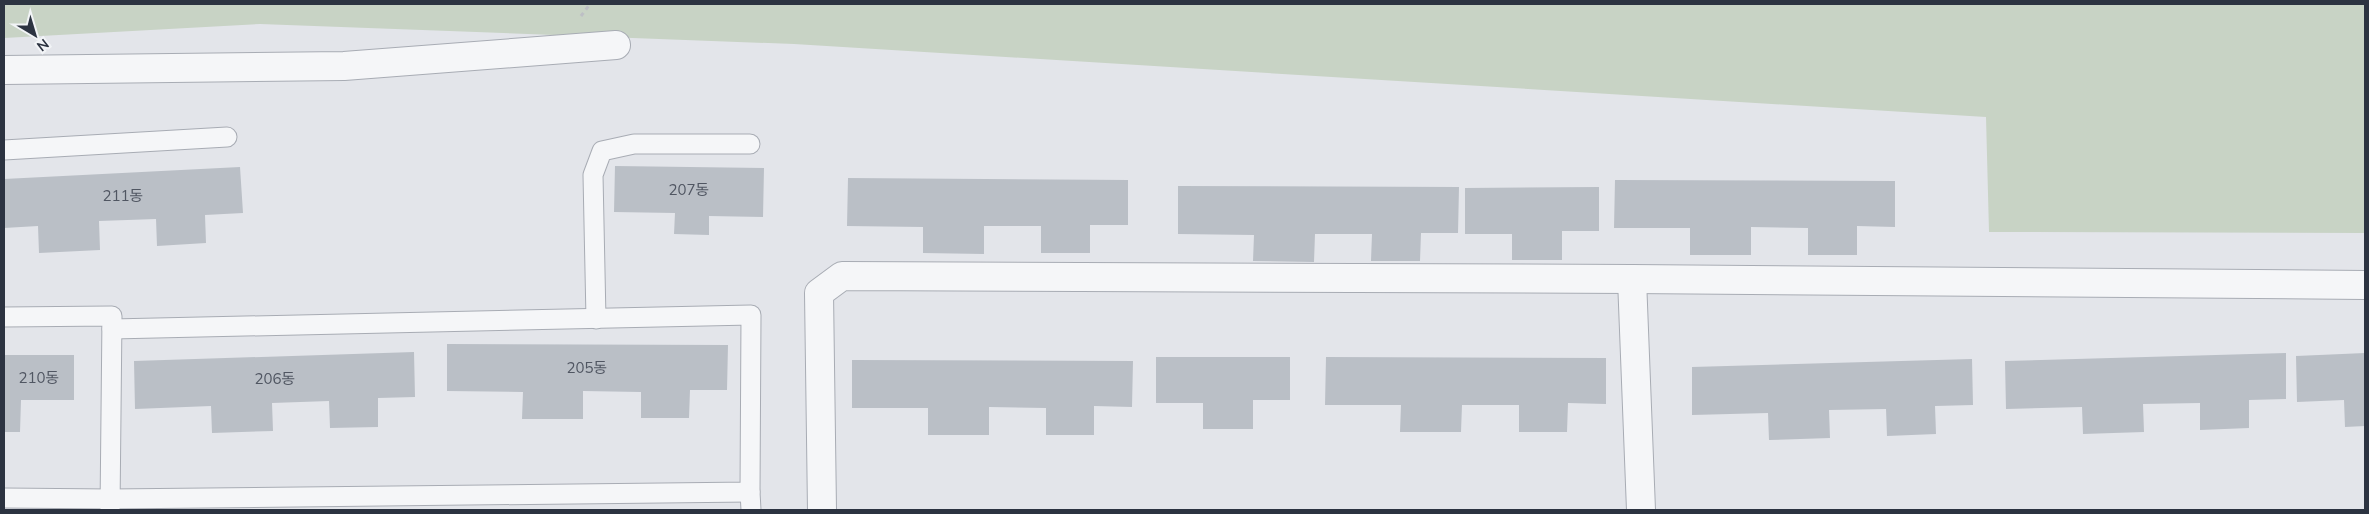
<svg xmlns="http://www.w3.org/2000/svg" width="2369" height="514" viewBox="0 0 2369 514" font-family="Mulish,'Noto Sans KR',sans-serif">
	<rect width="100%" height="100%" fill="#e3e5ea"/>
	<path fill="#c8d3c5" d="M4,4h2361v229l-376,-1 -3,-115 -1192,-73 -534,-20 -256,14z"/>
	<g fill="#babfc6">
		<path d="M615,166l149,2 -1,49 -54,-1v19l-35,-1 1,-21 -61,-1z"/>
		<path d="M240,167l3,46 -38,2 1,28 -49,3 -1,-27 -57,2 1,29 -61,3 -1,-27 -34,2v-49z"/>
		<path d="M848,178l280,2v45h-38v28h-49v-27h-57v28l-61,-1v-26l-76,-1z"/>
		<path d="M1615,180l280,1v46l-38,-1v29h-49v-27l-57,-1v28h-61v-27h-76z"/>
		<path d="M1178,186l281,1 -1,46h-37l-1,28h-49l1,-27h-57l-1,28 -61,-1 1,-26 -76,-1z"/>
		<path d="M1599,187v44h-37v29h-50v-26h-47v-46z"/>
		<path d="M447,344l281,1 -1,45h-37l-1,28h-48v-26l-58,-1v28h-61l1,-27 -76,-1z"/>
		<path d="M414,352l1,45 -37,1v29l-48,1 -1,-27 -57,2 1,28 -61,2 -1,-27 -76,3 -1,-48z"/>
		<path d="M2286,353v46l-37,1v28l-49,2v-27l-57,1 1,28 -61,2 -1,-27 -76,2 -1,-48z"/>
		<path d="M2365,353v73l-20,1 -1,-27 -47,2 -1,-46z"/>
		<path d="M4,355h70v45h-53l-1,32h-16z"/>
		<path d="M1156,357h134v43h-37v29h-50v-26h-47z"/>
		<path d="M1326,357l280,1v46l-38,-1 -1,29h-48v-27h-57l-1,27h-61l1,-27h-76z"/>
		<path d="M1972,359l1,46 -38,1 1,28 -49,2 -1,-27 -57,1 1,28 -61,2 -1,-27 -76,2v-48z"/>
		<path d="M852,360l281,1 -1,46 -38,-1v29h-48v-27l-57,-1v28h-61v-27h-76z"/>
	</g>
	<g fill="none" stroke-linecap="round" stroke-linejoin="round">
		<g stroke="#a8acb4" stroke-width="21">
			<g id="lane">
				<path d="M4,150l223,-13"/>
				<path d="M4,317l108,-1 -2,194"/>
				<path d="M596,319l-3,-144 9,-24 32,-7h116"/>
				<path d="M750,492l1,18"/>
				<path d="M4,498l106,1 640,-7 1,-177 -639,14"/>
			</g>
		</g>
		<g stroke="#a8acb4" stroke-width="30">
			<g id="street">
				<path d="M4,70l340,-4 272,-21"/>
				<path d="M1632,279l9,231"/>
				<path d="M822,510l-3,-217 23,-17 790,3 733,6"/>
			</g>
		</g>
		<path stroke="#bdbfc5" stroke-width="3" stroke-dasharray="4 4" stroke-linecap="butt" d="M581,16l9,-12"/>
		<use href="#lane" stroke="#f5f6f8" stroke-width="19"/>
		<use href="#street" stroke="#f5f6f8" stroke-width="28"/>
	</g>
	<g text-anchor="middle" stroke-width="5" stroke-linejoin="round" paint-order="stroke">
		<g font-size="15" fill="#505662">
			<text x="689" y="195">207동</text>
			<text x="123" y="201">211동</text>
			<text x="587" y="373">205동</text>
			<text x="39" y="383">210동</text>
			<text x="275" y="384">206동</text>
		</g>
	</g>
	<rect width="2369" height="514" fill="none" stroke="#2c3341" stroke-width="10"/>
	<g transform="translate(35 35) rotate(142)" stroke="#f2f4f7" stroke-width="4" paint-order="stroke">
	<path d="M0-4L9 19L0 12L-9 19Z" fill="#2c3341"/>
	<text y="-8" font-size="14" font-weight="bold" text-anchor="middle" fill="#2c3341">N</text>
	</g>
</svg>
